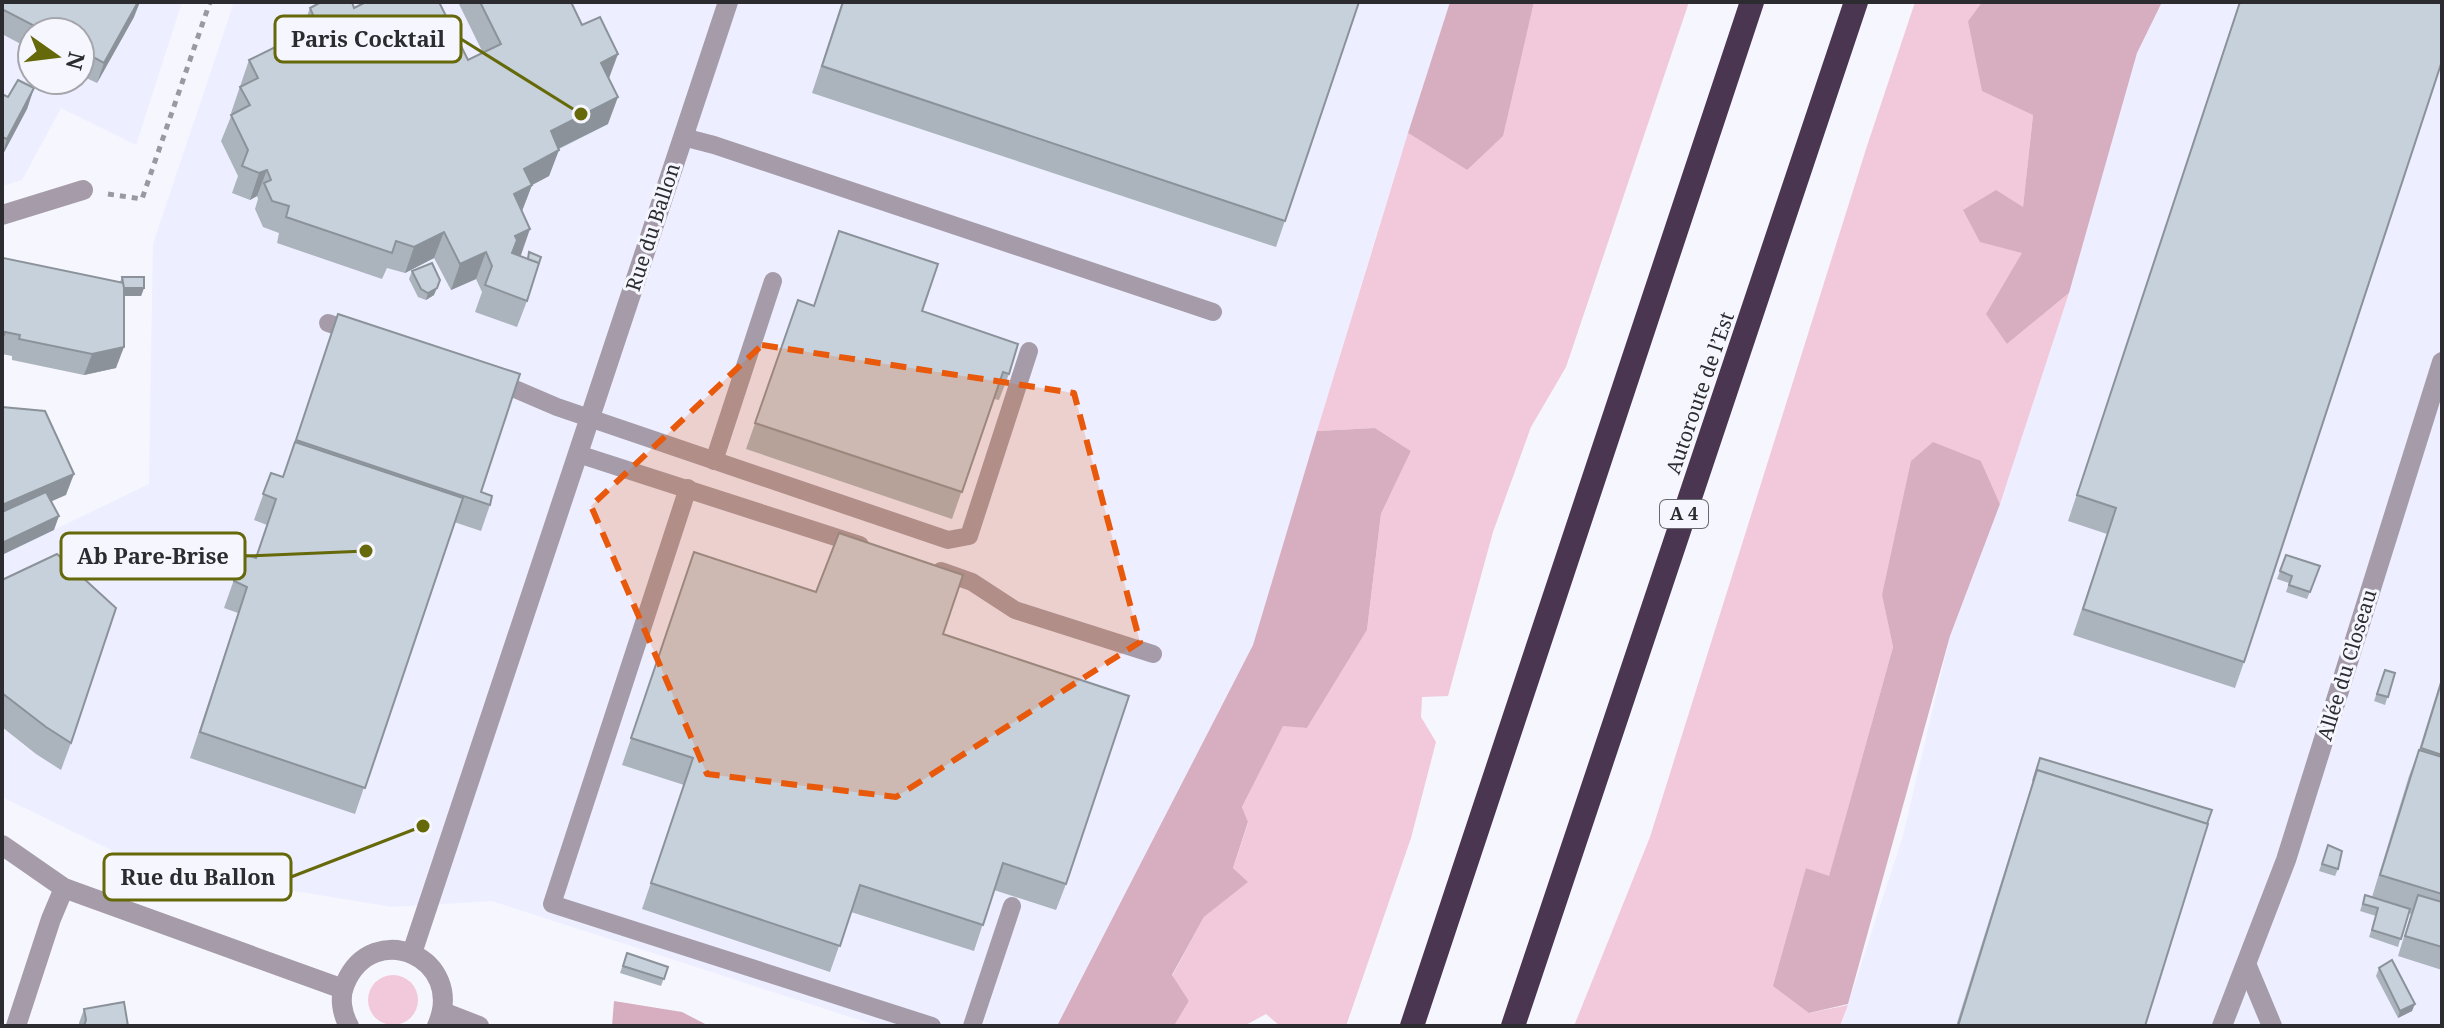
<svg xmlns="http://www.w3.org/2000/svg" width="2444" height="1028" viewBox="0 0 2444 1028" font-family="'Noto Serif',serif">
	<rect width="100%" height="100%" fill="#f6f6fe"/>
	<g fill="#edeeff" fill-rule="evenodd">
		<path d="M2,2h180l-46,143 -75,-37 -39,72 -20,6zM32,32h48v48h-48z"/>
		<path d="M234,2h1216l-74,234 -123,409 -196,381h-179l-386,-125 -100,6 -248,-41 -142,-69v-242l147,-71 4,-240z"/>
		<path d="M2162,2h280v1024h-601l62,-190 47,-200 50,-132 69,-211 68,-240z"/>
	</g>
	<g fill="#f2c9da">
		<path d="M1534,2h155l-123,365 -35,60 -38,105 -45,164 -26,1 -1,20 15,25 -25,96 -65,188h-66l-14,-12 -22,12h-70l15,-25 -17,-25 32,-59 43,-35 -14,-14 15,-45 -6,-16 41,-82 24,3 60,-98 14,-116 30,-63 -36,-23 -58,3 91,-298 59,37 52,-107z"/>
		<path d="M1915,2h67l-14,19 65,94 -10,93v45l-16,91 62,-51 -69,211 -19,-43 -99,133 11,53 -64,230 -23,-9 3,145 39,-8 -8,21h-266l76,-189 217,-691z"/>
		<circle cx="393" cy="1000" r="25"/>
	</g>
	<g fill="#d7aebf">
		<path d="M1450,2h84l-31,134 -36,34 -59,-37z"/>
		<path d="M1982,2h180l-25,51 -68,240 -62,51 -21,-30 36,-61 -42,-11 -17,-32 33,-20 27,17 10,-92 -51,-24 -14,-70z"/>
		<path d="M1375,428l36,23 -30,63 -14,116 -60,98 -24,-2 -41,81 6,15 -15,46 15,14 -44,35 -32,58 17,26 -15,25h-117l196,-381 64,-214z"/>
		<path d="M1933,442l48,19 19,43 -50,132 -102,368 -39,9 -36,-27 33,-118 23,8 64,-229 -11,-52 29,-134z"/>
		<path d="M614,1001l68,11 27,14h-97z"/>
	</g>
	<g fill="none" stroke-linecap="round" stroke-linejoin="round">
		<path stroke="#9999a0" stroke-width="5" stroke-dasharray="6 6" stroke-linecap="butt" d="M108,194l34,5 68,-197"/>
		<g stroke="#a59ba9" stroke-width="18">
			<path d="M683,137l31,8 499,167"/>
			<path d="M328,323l29,10"/>
			<path d="M494,380l63,27 391,133 21,-4 60,-185"/>
			<path d="M578,454l282,91"/>
			<path d="M714,461l59,-180"/>
			<path d="M688,488l-136,416 380,122"/>
			<path d="M941,571l31,11 43,28 138,44"/>
			<path d="M972,1026l40,-120"/>
		</g>
		<g stroke="#a59ba9" stroke-width="20">
			<path d="M2,215l81,-25"/>
			<path d="M2,845l62,43 279,101"/>
			<path d="M412,953l316,-951"/>
			<path d="M2247,966l25,60"/>
			<path d="M443,1012l36,14"/>
			<path d="M16,1026l35,-107 13,-31"/>
			<path d="M349,1026c-7,-12 -10,-29 -4,-42 28,-67 122,-26 92,42"/>
			<path d="M2222,1026l64,-166 156,-498"/>
		</g>
		<g stroke="#4b3652" stroke-width="24">
			<path d="M1412,1026l340,-1024"/>
			<path d="M1513,1026l343,-1024"/>
		</g>
	</g>
	<g fill="#abb4bc">
		<path d="M2,2l132,15 -37,66 -17,-8v-43h-48v18l-30,-16z"/>
		<path d="M458,2h113l38,77 -1,45 -49,25 -10,27 -17,9 -10,26 -1,44 -2,1 8,3 2,-7 -2,49 -10,26 -42,-15 7,-20 -6,-13 -25,11 -17,-32 -29,15 -18,-5 -5,11 -105,-36 2,-10 -16,-6 -8,-18 3,-10 -1,-3 -7,4 -18,-7 6,-17 -17,-35 11,-27 -1,-1 18,-53 51,-25 10,-27h44l114,52 15,-7z"/>
		<path d="M842,2h517l-83,245 -464,-154z"/>
		<path d="M2240,2h202l-198,660 -9,26 -162,-53 34,-101 -39,-13z"/>
		<path d="M34,88l-7,21 -25,47v-62l6,3z"/>
		<path d="M2,254l1,4 117,24 2,-5 22,11 -3,8h-17l-8,72 -32,7 -72,-15v-4l-10,-2z"/>
		<path d="M412,271l22,24 -8,5 -8,-3 -9,-18z"/>
		<path d="M798,300l15,6 109,5 87,63 -10,26 -5,-1 -42,120 -206,-70z"/>
		<path d="M338,314l152,191 -9,26 -27,-9 -99,292 -165,-56 48,-145 -14,-5 19,-54 12,4 12,-33 -13,-5 17,-47 12,4z"/>
		<path d="M694,552l249,82 123,250 -10,26 -62,-20 -20,61 -123,-39 -21,60 -188,-63 42,-124 -62,-20z"/>
		<path d="M2286,555l34,11 -13,33 -21,-7 3,-9 -12,-4z"/>
		<path d="M2,580l69,163 -10,27 -25,-16 -34,-27z"/>
		<path d="M2385,670l10,3 -10,32 -11,-4z"/>
		<path d="M2442,676v294l-44,-14 13,-42 -3,-1 -10,34 -29,-10 7,-21 -16,-5 5,-16 7,2 37,-121 10,-26z"/>
		<path d="M2040,758l105,268h-189z"/>
		<path d="M2328,845l10,24 -3,7 -16,-5z"/>
		<path d="M627,953l41,14 -7,19 -41,-13z"/>
		<path d="M2379,968l33,43 -14,7 -22,-42z"/>
		<path d="M84,1009l44,17h-49v-3z"/>
	</g>
	<g fill="#8b9299">
		<path d="M138,2h2l-6,15 -37,66 7,-20z"/>
		<path d="M618,54l-10,27 -7,-18z"/>
		<path d="M34,88l-7,21 -25,47 5,-17z"/>
		<path d="M618,97l-10,27 -67,33 10,-26z"/>
		<path d="M559,150l-10,26 -17,9 -10,26 -18,9 20,-51z"/>
		<path d="M267,170l-10,26 -7,4 9,-27z"/>
		<path d="M530,229l-9,26 -11,5 5,-24z"/>
		<path d="M444,232l-10,26 -29,15 9,-26z"/>
		<path d="M486,252l-10,27 -25,11 9,-26z"/>
		<path d="M123,288h21l-3,8h-21z"/>
		<path d="M437,288l-3,7 -8,5 2,-7z"/>
		<path d="M124,347l-8,21 -32,7 8,-21z"/>
		<path d="M74,474l-8,21 -64,28v-18z"/>
		<path d="M59,516l-5,14 -52,25v-12z"/>
		<path d="M2415,1004l-3,7 -14,7 2,-7z"/>
	</g>
	<g fill="#c7d1db" stroke="#8b9299" stroke-width="2">
		<path d="M2,2h136l-34,61 -24,-13v-18h-34l-42,-22 -2,4z"/>
		<path d="M321,2h31l2,6 12,-6h73l29,58 33,-16 -21,-42h91l11,23 18,-8 18,37 -17,9 17,34 -67,34 8,19 -35,19 8,16 -18,9 16,35 -15,7 2,4 -5,13 27,10 -12,38 -42,-16 7,-19 -6,-14 -26,12 -16,-32 -30,15 -18,-6 -4,12 -106,-36 3,-11 -17,-5 -8,-18 7,-3 -4,-10 -8,3 -17,-7 6,-16 -17,-35 19,-10 -10,-18 18,-9 -9,-18 69,-34 -8,-18z"/>
		<path d="M843,2h516l-74,219 -463,-155z"/>
		<path d="M2240,2h202v59l-198,601 -161,-53 33,-101 -39,-13z"/>
		<path d="M18,80l16,8 -27,51 -5,-2v-43l6,3z"/>
		<path d="M839,231l99,33 -16,47 96,33 -9,30 -6,-2 -41,120 -207,-69 43,-123 16,6z"/>
		<path d="M529,252l12,5 -2,6 -11,-4z"/>
		<path d="M2,254l1,4 121,25v64l-32,7 -73,-15 1,-4 -15,-3 -1,3h-2z"/>
		<path d="M432,263l8,17 -3,8 -9,5 -7,-4 -9,-18z"/>
		<path d="M122,277h22v11h-20z"/>
		<path d="M338,314l182,60 -39,118 11,4 -2,9 -194,-65z"/>
		<path d="M2,407l43,4 29,63 -72,31z"/>
		<path d="M295,442l168,56 -98,290 -165,-56 47,-145 -13,-6 9,-27 13,4 20,-59 -13,-5 8,-21 12,4z"/>
		<path d="M46,492l13,24 -57,27v-31z"/>
		<path d="M839,533l124,42 -20,59 186,62 -63,188 -63,-21 -20,62 -123,-40 -20,61 -189,-63 42,-125 -62,-20 63,-186 122,40z"/>
		<path d="M57,554l59,54 -45,135 -25,-16 -44,-34v-113z"/>
		<path d="M2286,555l34,11 -10,26 -21,-7 3,-9 -12,-5z"/>
		<path d="M2385,670l10,3 -7,24 -11,-3z"/>
		<path d="M2442,680v75l-21,-7z"/>
		<path d="M2419,750l23,7v137l-62,-19z"/>
		<path d="M2040,758l172,52 -5,14 -170,-54 -4,11z"/>
		<path d="M2037,770l171,54 -63,202h-187z"/>
		<path d="M2328,845l14,6 -4,18 -16,-5z"/>
		<path d="M2365,895l45,14 -9,30 -29,-9 6,-22 -15,-4z"/>
		<path d="M2418,895l24,7v45l-37,-11z"/>
		<path d="M627,953l41,14 -4,12 -41,-13z"/>
		<path d="M2392,960l23,44 -15,7 -21,-43z"/>
		<path d="M124,1002l4,24h-44l2,-6 -2,-11z"/>
	</g>
	<path fill="#e8590c" fill-opacity="0.2" stroke="#e8590c" stroke-width="6" stroke-dasharray="16 10" stroke-linejoin="round" d="M762,345l312,48 66,249 -244,155 -189,-23 -116,-268z"/>
	<g text-anchor="middle" stroke-width="6" stroke-linejoin="round" paint-order="stroke">
		<rect fill="#f6f6fe" stroke="#68686e" stroke-width="2" x="1660" y="500" width="48" height="28" rx="6"/>
		<g font-size="18" font-weight="bold" fill="#2b2b30">
			<text x="1684" y="520">A 4</text>
		</g>
		<g font-size="20" fill="#2b2b30" stroke="#f6f6fe">
			<text transform="translate(653 227) rotate(-72)" y="7">Rue du Ballon</text>
			<text transform="translate(1700 393) rotate(-71)" y="7">Autoroute de l’Est</text>
			<text transform="translate(2347 665) rotate(-73)" y="7">Allée du Closeau</text>
		</g>
	</g>
	<path fill="none" stroke="#656909" stroke-width="3" d="M581 114L461 39M366 551L245 556M423 826L291 877"/>
	<g fill="#656909" stroke="#f6f6fe" stroke-width="3">
		<circle cx="581" cy="114" r="8"/>
		<circle cx="366" cy="551" r="8"/>
		<circle cx="423" cy="826" r="8"/>
	</g>
	<g fill="#f6f6fe" stroke="#656909" stroke-width="3">
		<rect x="275" y="16" width="186" height="46" rx="8"/>
		<rect x="61" y="533" width="184" height="46" rx="8"/>
		<rect x="104" y="854" width="187" height="46" rx="8"/>
	</g>
	<g font-size="22" text-anchor="middle" font-weight="bold" fill="#2b2b30">
		<text x="368" y="47">Paris Cocktail</text>
		<text x="153" y="564">Ab Pare-Brise</text>
		<text x="198" y="885">Rue du Ballon</text>
	</g>
	<rect width="2444" height="1028" fill="none" stroke="#2b2b30" stroke-width="8"/>
	<g transform="translate(56 56) rotate(104)"><circle r="38" fill="#f6f6fe" stroke="#a5a5ac" stroke-width="2"/>
	<path d="M0-6L14 30L0 20L-14 30Z" fill="#656909"/>
	<text y="-12" font-size="22" font-weight="bold" text-anchor="middle" fill="#2b2b30">N</text>
	</g>
</svg>
